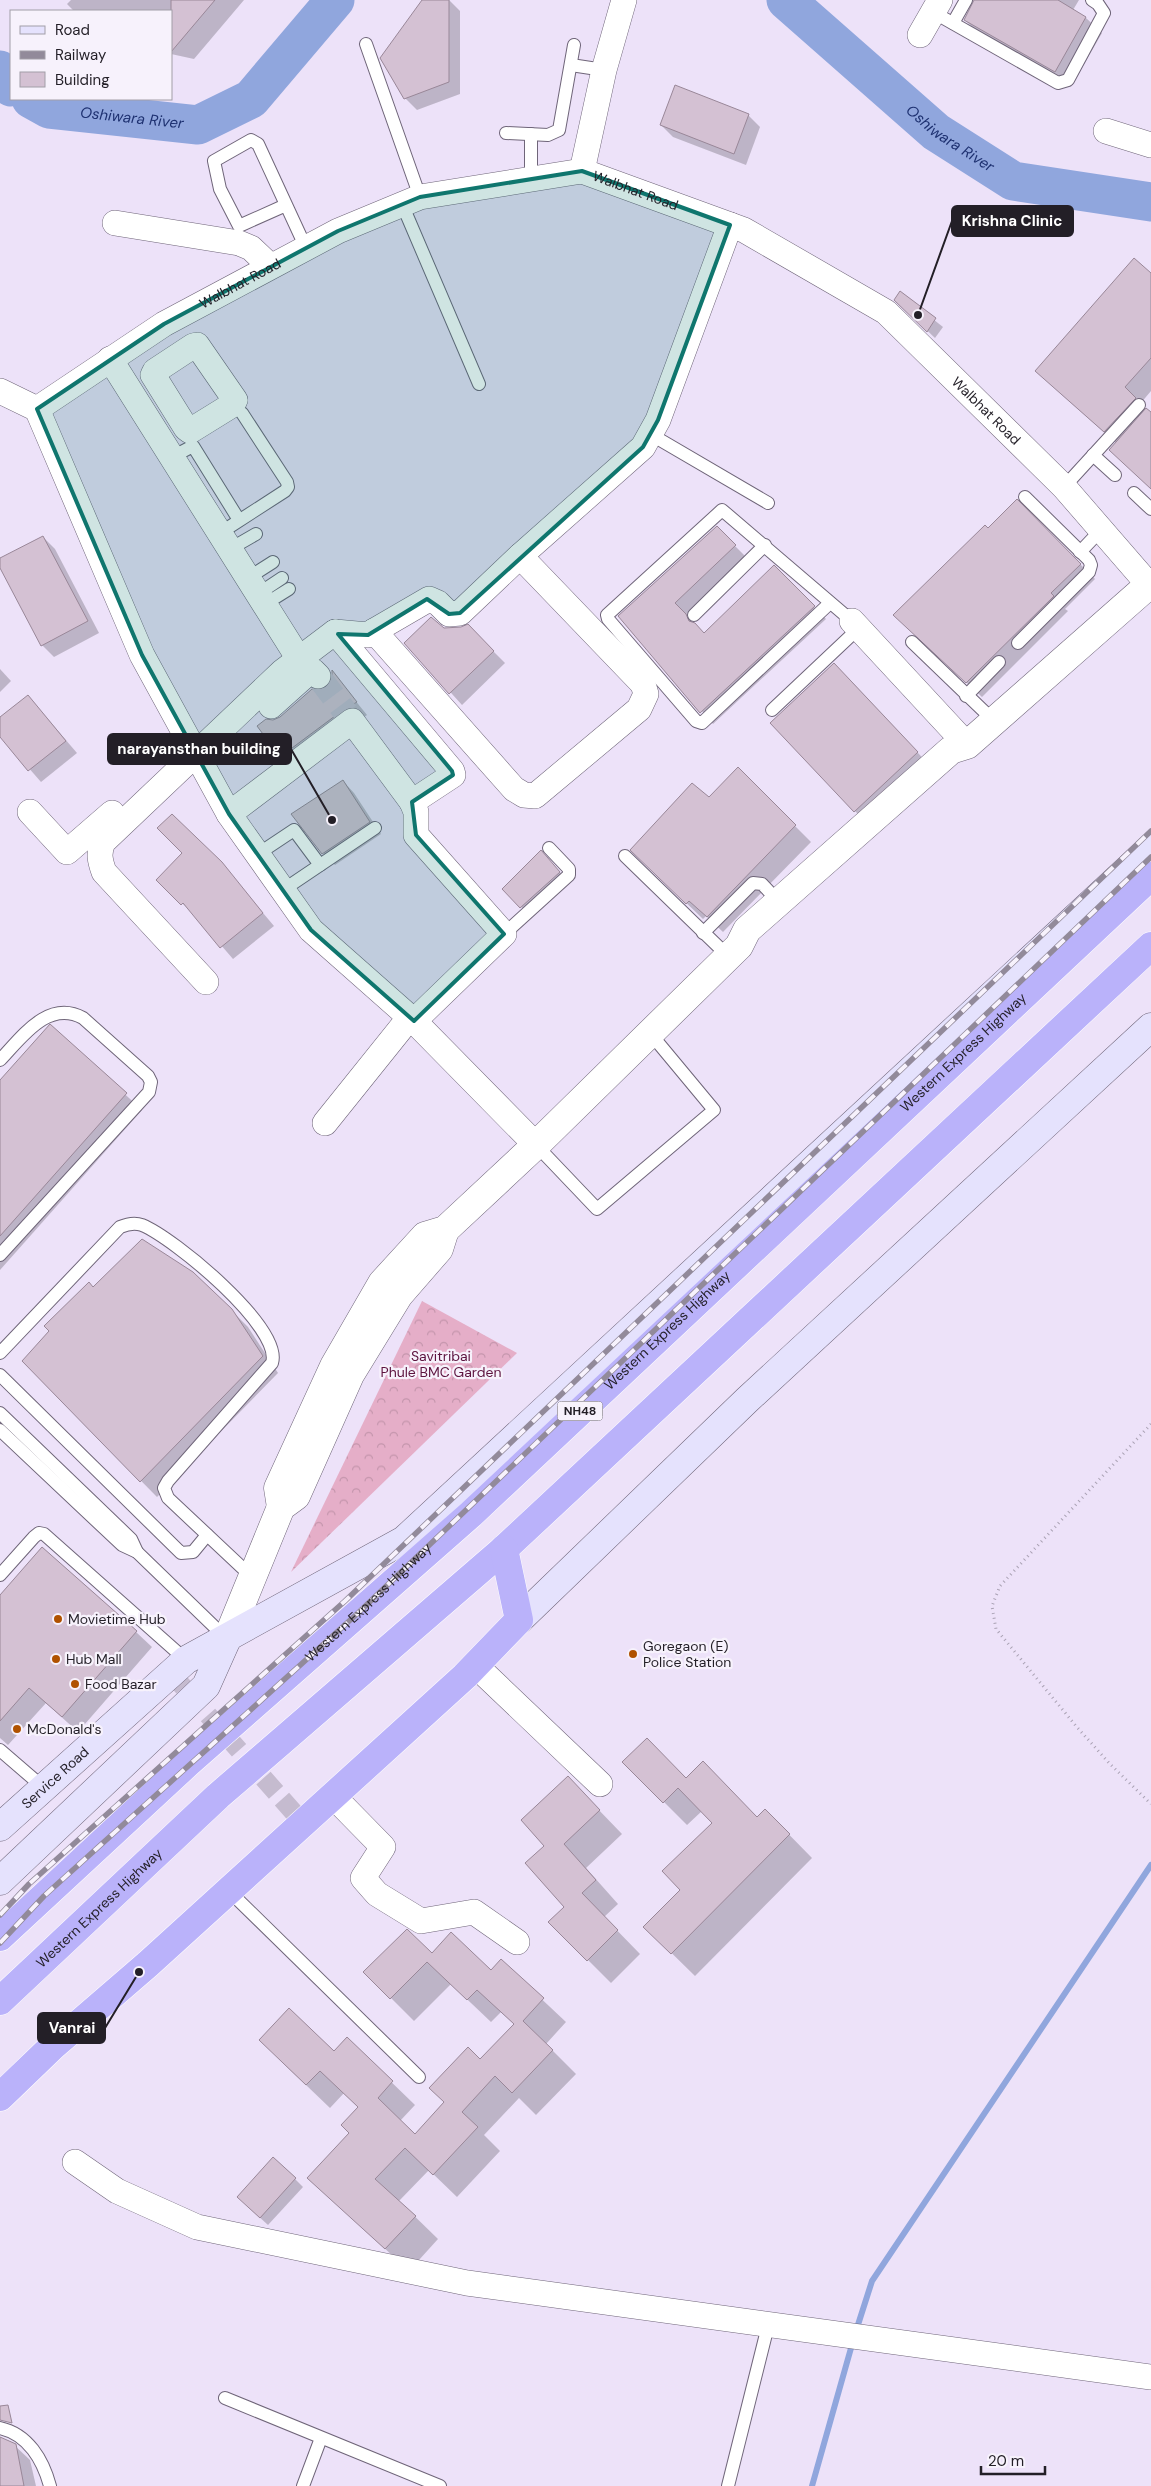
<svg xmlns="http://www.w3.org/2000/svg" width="1151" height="2486" viewBox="0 0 1151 2486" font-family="'DM Sans',sans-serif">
	<defs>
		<pattern id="forest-crowns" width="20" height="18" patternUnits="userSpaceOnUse" patternTransform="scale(1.25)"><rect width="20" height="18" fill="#e5aec8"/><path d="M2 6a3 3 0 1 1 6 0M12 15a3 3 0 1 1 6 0" fill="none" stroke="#c495ac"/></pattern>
	</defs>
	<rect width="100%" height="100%" fill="#ede2f9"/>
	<path fill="url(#forest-crowns)" d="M422,1301l95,52 -226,219z"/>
	<g fill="#0003">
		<path d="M71,0h173l-50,59 -23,-5v-43h-97l-7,-7z"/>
		<path d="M423,0h26l11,11v83l-43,16 -12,-12z"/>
		<path d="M977,0h102l-6,10 13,8 16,15 -31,54 -90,-51 -16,-16z"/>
		<path d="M748,115l12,12 -14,38 -73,-28 -12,-12z"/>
		<path d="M1151,275v116l-11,13 11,10v74l-35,-45 -80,-72z"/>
		<path d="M900,293l43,34 -8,11 -40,-38z"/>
		<path d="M1017,501l78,78 -30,30 3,2 -86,86 -73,-68 79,-99z"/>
		<path d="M717,528l30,30 -61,58 18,18 70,-67 52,52 -113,105 -93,-108z"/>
		<path d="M43,537l12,12 44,84 -45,24 -12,-12 -42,-80v-5z"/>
		<path d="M468,626l37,37 -43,42 -56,-62 38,-14h18z"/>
		<path d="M0,669l11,12 -11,11z"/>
		<path d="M333,673l34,42 -74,53 -34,-42 15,-5 55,-34 4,-7z"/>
		<path d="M850,680l82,88 -62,59 -15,-16z"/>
		<path d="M28,696l49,57 -36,29 -41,-47v-16z"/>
		<path d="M738,769l73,73 -88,90 -17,-16 -3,3 -56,-54z"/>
		<path d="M343,781l11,12 27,41 -46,31 -12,-12z"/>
		<path d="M549,860l18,20 -38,35 -25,-26z"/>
		<path d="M221,863l53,63 -41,33 -38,-44 -38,-35z"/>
		<path d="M51,1026l91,84 -142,160v-188z"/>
		<path d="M93,1289l138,21 17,17 30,46 -121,124 -134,-136 27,-30z"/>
		<path d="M0,1597l136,35 16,15 -74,85 -32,-29 -38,42 -8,-7z"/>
		<path d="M624,1762l62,17 71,39 8,-8 47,48 -117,118 -50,-49 36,-37 33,-67 -12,-12 -15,14z"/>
		<path d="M568,1778l54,56 -36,34 32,36 -14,13 36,37 -29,29 -61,-61 16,-15 -20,-61z"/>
		<path d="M432,1954l59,18 10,-11 65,61 -20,22 30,30 -40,41 -17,-17 -35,37 16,16 -43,46 -28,-27 -30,31 39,38 -29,32 -100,-93 42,-45 8,-25 -15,-15 -14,15 -47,-45 51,-10 13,-14 68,66 -15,16 15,15 65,-75 35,-36 -14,-13 -10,10 -40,-38 -37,37 -23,-23z"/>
		<path d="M295,2179l8,8 -35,38 -22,-20z"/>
		<path d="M0,2440l13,4 17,16 6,26h-36z"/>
	</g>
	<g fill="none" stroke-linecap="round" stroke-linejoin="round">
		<g stroke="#90a6dd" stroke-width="6">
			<path d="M856,2331l16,-50 279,-416"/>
			<path d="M812,2486l41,-145"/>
		</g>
		<g stroke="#90a6dd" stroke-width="39">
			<path id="s1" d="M786,0l150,132 77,49 138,21"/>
			<path d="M0,70l5,13 6,4"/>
			<path id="s2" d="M31,99l18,10 149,16 53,-26 84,-99"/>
		</g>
	</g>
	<g fill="#d4c1d3" stroke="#998798">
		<path d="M171,0h44l-44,52z"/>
		<path d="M422,0h27v82l-45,17 -24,-41z"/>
		<path d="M974,0h84l28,17 -31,55 -91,-52z"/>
		<path d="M675,85l74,29 -15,40 -74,-29z"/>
		<path d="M1134,258l17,15v85l-26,29 11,11 -32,34 -69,-61z"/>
		<path d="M900,291l36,27 -9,14 -33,-32z"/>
		<path d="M1146,408l5,4v77l-42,-39z"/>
		<path d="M1017,499l64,65 -30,29 3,3 -88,87 -73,-68 92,-90 3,3z"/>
		<path d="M717,526l19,19 -61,58 11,11 3,7 6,2 9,10 70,-68 41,41 -115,107 -82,-97z"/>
		<path d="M43,536l45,85 -47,25 -41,-78v-10z"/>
		<path d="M431,617l13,11 17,-1 7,-3 26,27 -45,43 -45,-51z"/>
		<path d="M834,663l84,89 -64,60 -84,-89z"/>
		<path d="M332,670l25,32 -14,8 -63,47 -23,-31 9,-7 7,1 7,-3 32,-28 9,1 7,-4 4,-7z"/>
		<path d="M28,695l38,46 -38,30 -28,-34v-20z"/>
		<path d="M738,767l58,58 -89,92 -18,-16 -3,3 -56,-54 62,-67 17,14z"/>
		<path d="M343,780l27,42 -48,32 -31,-40z"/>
		<path d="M172,814l50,48 41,51 -43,35 -37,-45 -2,2 -25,-25 26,-27 -25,-25z"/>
		<path d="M541,850l19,22 -40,36 -18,-19z"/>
		<path d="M50,1024l77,69 -127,143v-156z"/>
		<path d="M142,1239l51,33 39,37 31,47 -123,126 -118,-121 27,-30 -5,-5 45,-44 4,5z"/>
		<path d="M42,1547l95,84 -75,86 -33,-29 -29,33v-126z"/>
		<path d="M647,1738l39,40 17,-17 54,56 8,-8 25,25 -119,120 -28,-27 37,-37 -18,-19 50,-48 -34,-35 -15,15 -41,-41z"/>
		<path d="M568,1776l32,34 -36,34 32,36 -14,13 36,37 -31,31 -39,-39 16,-15 -39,-44 19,-17 -23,-26z"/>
		<path d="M407,1929l25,24 19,-21 40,38 10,-11 43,39 -21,23 30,29 -41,43 -17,-17 -33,36 16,15 -45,48 -28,-27 -30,31 41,37 -31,33 -78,-71 42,-45 -8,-8 17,-18 -38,-36 -14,14 -47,-45 30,-32 45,43 13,-14 46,44 -15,17 37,36 29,-32 -15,-14 39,-41 12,12 34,-35 -37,-34 -10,10 -40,-38 -37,37 -27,-27z"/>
		<path d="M273,2157l23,21 -36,40 -23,-21z"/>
		<path d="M8,2405l4,18 -12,-3v-14z"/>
		<path d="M0,2437l16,7 8,42h-24z"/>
	</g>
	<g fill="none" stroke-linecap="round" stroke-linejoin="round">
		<path stroke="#c5bbcf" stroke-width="19" stroke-dasharray="19 9" stroke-linecap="butt" d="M171,1673l132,150"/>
		<path stroke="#c5bbcf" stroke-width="25" stroke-dasharray="25 12" stroke-linecap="butt" d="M318,676l28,37"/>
		<g stroke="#6f6579" stroke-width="14">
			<g id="service">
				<path d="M933,12l125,71 10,-3 36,-67 -6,-9 -6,-4"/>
				<path d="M953,23l13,-23"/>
				<path d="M366,44l54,153"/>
				<path d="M571,65l33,5"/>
				<path d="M506,133l42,2 11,-5 15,-85"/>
				<path d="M531,179v-45"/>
				<path d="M402,204l77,180"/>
				<path d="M286,205l-47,21 -19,-37 -6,-28 37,-21 7,4 48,104"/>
				<path d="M650,434l118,69"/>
				<path d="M1093,455l22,20"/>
				<path d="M172,457l21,-11 46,74"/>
				<path d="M1064,487l75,-82"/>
				<path d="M1134,493l17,16"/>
				<path d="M220,533l65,-42 3,-4 -1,-5 -45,-69"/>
				<path d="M230,549l26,-15"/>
				<path d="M1080,552l21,-22"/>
				<path d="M248,578l25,-16"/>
				<path d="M258,594l24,-16"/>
				<path d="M830,603l-128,120 -6,-2 -88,-102 -1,-4 115,-105 130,111"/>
				<path d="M265,604l24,-15"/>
				<path d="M694,615l71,-70"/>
				<path d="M912,642l81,78"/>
				<path d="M1018,643l71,-71 2,-7 -2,-5 -64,-63"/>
				<path d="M966,696l33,-34"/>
				<path d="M772,710l88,-83"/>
				<path d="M258,854l36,-24 26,35"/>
				<path d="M625,856l104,101"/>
				<path d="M283,890l92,-62"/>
				<path d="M703,933l50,-50 9,1 17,18"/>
				<path d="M504,934l65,-59v-6l-20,-21"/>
				<path d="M0,1060c22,-23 48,-61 83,-42l65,58 3,6 -2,10 -149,163"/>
				<path d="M536,1145l61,64 117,-99 -64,-77"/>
				<path d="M0,1353l120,-126c7,-3 14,-5 22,-2 32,13 141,103 130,138l-104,118 -4,7 4,10 84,79"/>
				<path d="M0,1375l181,178 12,-1 14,-17"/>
				<path d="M0,1413l131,126 6,13"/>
				<path d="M0,1430l122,115 15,7 90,87"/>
				<path d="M0,1575l34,-38 5,-4 5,1 142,126"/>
				<path d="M0,1750l44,38"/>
				<path d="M229,1891l190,186"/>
				<path d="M225,2398l215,88"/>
				<path d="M0,2428c28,6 43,32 50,58"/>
				<path d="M303,2486l18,-48"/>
				<path d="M728,2486l40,-160"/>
			</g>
		</g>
		<g stroke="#6f6579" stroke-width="26">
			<g id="minor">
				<path d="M920,35l20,-35"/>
				<path d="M1106,131l45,14"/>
				<path d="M582,171l22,-101 20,-70"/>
				<path d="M115,223l124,20 12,5 19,18"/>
				<path d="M197,345l38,55 -3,5 -42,26 -4,-3 -33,-53 2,-4 38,-25z"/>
				<path d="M110,359l189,300"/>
				<path d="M0,391l37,18 105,246 87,159 82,116 103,91 122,124"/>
				<path id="s3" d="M37,409l127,-85 174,-93 82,-34 162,-26 162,59 142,82 178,175 85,98"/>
				<path d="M852,621l115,124"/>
				<path d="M374,631l55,-32 9,4 11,11 11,-1 60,-57 123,-109 15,-27 72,-195"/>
				<path d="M271,706l39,-35h3l5,5"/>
				<path d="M412,802l4,10v23l88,99 -90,87"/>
				<path d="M30,812l37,40 45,-39"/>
				<path d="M229,814l123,-93 60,81 41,-27 -1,-4 -117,-139"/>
				<path d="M206,982l-102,-110c-4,-11 -6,-19 -1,-30l179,-170 53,-40 33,3 6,-4 140,158 10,6 11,1 104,-87 7,-15 -3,-10 -123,-128"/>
				<path d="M325,1123l85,-106"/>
				<path d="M475,1665l125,119"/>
				<path d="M333,1796l50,51 -20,31 14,16 44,27 53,-9 43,30"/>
				<path d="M75,2162l42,29 80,36 270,56 684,94"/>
			</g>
		</g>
		<g stroke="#6f6579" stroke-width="29">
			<g id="tertiary">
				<path d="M281,1507l-3,-19 56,-122 48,-83 43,-47 20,-6 91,-85 203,-199 8,-16 204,-180 16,-5 184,-162"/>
				<path d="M227,1639l54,-132 15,-11 54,-121 49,-80 40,-46 6,-19"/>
			</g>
		</g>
		<g stroke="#6f6579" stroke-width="29">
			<g id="secondary">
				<path d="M519,1620l228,-220 404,-373"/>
				<path id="s4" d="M0,1827l186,-167 218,-120 747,-692"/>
				<path d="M0,1881l206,-195 21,-47"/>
			</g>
		</g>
		<g stroke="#fff" stroke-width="29">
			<g id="trunk">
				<path id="s5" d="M0,1937l189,-175 282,-248 680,-638"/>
				<path id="s6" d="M0,2001l218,-205 286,-247 647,-603"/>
				<path d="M0,2097l53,-51 95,-82 317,-288 54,-56 -15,-71"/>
			</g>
		</g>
		<path stroke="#aaa2b4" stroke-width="3" stroke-dasharray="1 4" stroke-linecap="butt" d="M1151,1424l-151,162 -8,20 4,23 80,97 33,37 42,41"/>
		<use href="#service" stroke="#fff" stroke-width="12"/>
		<use href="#minor" stroke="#fff" stroke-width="25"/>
		<use href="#tertiary" stroke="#fff" stroke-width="28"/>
		<use href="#secondary" stroke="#e5e2fd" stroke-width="28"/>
		<use href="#trunk" stroke="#bab2fa" stroke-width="28"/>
		<g stroke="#928a9a" stroke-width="5.5">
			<g id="rail">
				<path d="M0,1915l29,-31 316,-283 806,-770"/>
				<path id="s7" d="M0,1943l44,-47 314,-283 793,-756"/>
			</g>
		</g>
		<use href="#rail" stroke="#f7f2fc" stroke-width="4" stroke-dasharray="11" stroke-linecap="butt"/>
	</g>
	<path fill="#0f766e" fill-opacity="0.2" stroke="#0f766e" stroke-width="4" stroke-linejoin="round" d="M582,171l148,54 -72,195 -15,27 -183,166 -11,1 -22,-15 -59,36 -30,-1 114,137 1,4 -41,27 4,33 88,99 -90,87 -103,-91 -82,-116 -87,-159 -105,-246 127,-85 174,-93 82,-34z"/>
	<g fill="#b05200" stroke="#f7f2fc" stroke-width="2">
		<circle cx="58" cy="1619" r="5"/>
		<circle cx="633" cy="1654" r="5"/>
		<circle cx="56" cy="1659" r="5"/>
		<circle cx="75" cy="1684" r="5"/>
		<circle cx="17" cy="1729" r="5"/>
	</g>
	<g text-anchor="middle" stroke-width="4.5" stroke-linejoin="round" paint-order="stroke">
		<rect fill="#f7f2fc" stroke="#635e67" stroke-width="1" x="557.5" y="1401.5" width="45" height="19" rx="4"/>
		<g font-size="12" font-weight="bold" fill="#231f27">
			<text x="580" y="1415">NH48</text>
		</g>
		<g font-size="14" fill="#231f27" stroke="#f7f2fc">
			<text dy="5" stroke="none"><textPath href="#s3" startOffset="660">Walbhat Road</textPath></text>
			<text dy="5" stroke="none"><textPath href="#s3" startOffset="239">Walbhat Road</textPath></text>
			<text dy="5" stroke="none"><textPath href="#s3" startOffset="1080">Walbhat Road</textPath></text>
			<text dy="5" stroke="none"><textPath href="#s5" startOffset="1308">Western Express Highway</textPath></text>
			<text dy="5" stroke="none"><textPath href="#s5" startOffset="902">Western Express Highway</textPath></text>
			<text dy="5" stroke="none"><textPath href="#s7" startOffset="502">Western Express Highway</textPath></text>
			<text dy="5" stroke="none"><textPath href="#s4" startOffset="74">Service Road</textPath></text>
			<text dy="5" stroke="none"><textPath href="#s6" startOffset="136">Western Express Highway</textPath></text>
		</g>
		<g font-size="14" fill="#5d143f" stroke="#f7f2fc">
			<text x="441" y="1361">Savitribai<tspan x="441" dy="16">Phule BMC Garden</tspan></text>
		</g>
		<g font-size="14" fill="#231f27" stroke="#f7f2fc" text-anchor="start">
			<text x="68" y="1624">Movietime Hub</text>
			<text x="643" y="1651">Goregaon (E)<tspan x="643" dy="16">Police Station</tspan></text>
			<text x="66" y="1664">Hub Mall</text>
			<text x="85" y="1689">Food Bazar</text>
			<text x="27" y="1734">McDonald's</text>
		</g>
		<g font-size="15" font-style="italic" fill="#1e3171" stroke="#f7f2fc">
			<text dy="5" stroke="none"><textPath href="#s2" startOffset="104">Oshiwara River</textPath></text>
			<text dy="5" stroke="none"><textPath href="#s1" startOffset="215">Oshiwara River</textPath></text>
		</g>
	</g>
	<path fill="none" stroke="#231f27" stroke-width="2" d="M918 315L952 221M332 820L291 749M139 1972L105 2028"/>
	<g fill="#231f27" stroke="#f7f2fc" stroke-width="2">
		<circle cx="918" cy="315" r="5"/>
		<circle cx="332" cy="820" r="5"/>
		<circle cx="139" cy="1972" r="5"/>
	</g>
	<g fill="#231f27" stroke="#231f27" stroke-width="2">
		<rect x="952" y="206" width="121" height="30" rx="5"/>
		<rect x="108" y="734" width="183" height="30" rx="5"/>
		<rect x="38" y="2013" width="67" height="30" rx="5"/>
	</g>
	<g font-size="15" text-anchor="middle" font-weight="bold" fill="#fff">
		<text x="1012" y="226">Krishna Clinic</text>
		<text x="199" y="754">narayansthan building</text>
		<text x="72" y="2033">Vanrai</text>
	</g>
	<rect x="10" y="10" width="162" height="90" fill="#f7f2fc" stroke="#a29ea7"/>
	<rect x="20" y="26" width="25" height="8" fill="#e5e2fd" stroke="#a29ea7"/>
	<text x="55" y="35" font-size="15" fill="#231f27">Road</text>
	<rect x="20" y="51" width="25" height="8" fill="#928a9a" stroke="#a29ea7"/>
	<text x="55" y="60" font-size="15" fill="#231f27">Railway</text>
	<rect x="20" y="72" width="25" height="15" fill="#d4c1d3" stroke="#a29ea7"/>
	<text x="55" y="85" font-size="15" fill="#231f27">Building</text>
	<path d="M981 2466v8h64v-8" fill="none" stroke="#231f27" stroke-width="2.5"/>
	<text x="988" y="2466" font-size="15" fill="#231f27" stroke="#f7f2fc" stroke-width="4" paint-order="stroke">20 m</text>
</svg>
